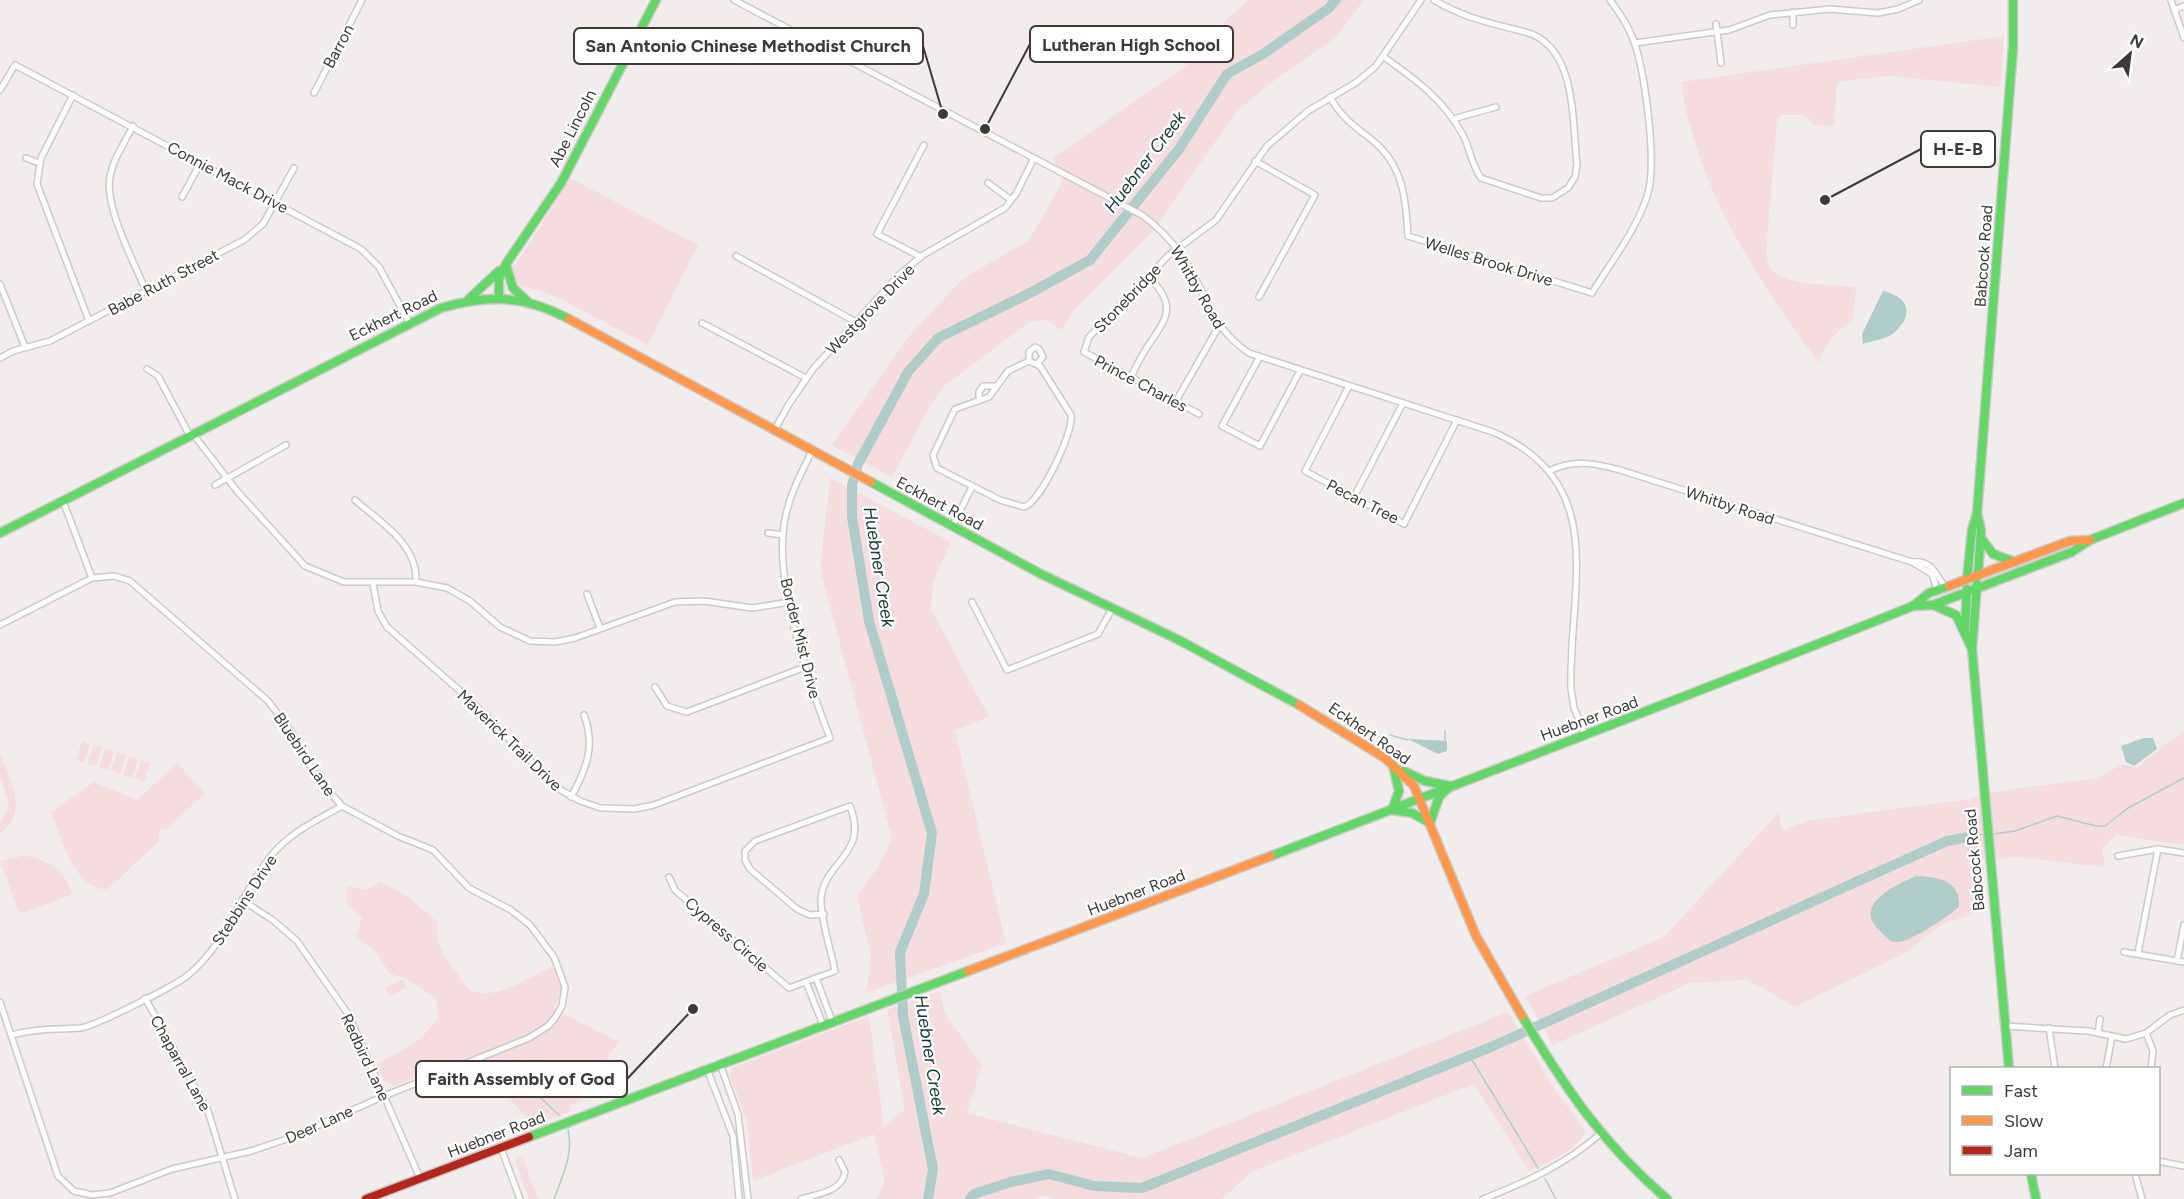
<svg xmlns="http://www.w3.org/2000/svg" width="2184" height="1199" viewBox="0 0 2184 1199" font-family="Figtree,sans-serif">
	<rect width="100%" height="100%" fill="#f2eded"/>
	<g fill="#f4dcdf">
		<path d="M1249,0h115l-29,38 -59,41 -39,32 -86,122 -79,79 -10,18 -15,-10 -16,1 -87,65 -14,20 -38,71 -60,-32 74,-105 55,-60 68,-40 34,-59 -10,-23 130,-90 46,-51z"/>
		<path d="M2004,36l-4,51 -111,-11 -52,6 -3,44 -20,-1 -10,-10h-23l-4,6 -11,131c1,6 2,13 6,18 14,16 63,15 84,17l-3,32c-17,13 -28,23 -34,44 -62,-84 -123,-176 -138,-281z"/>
		<path d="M570,178l128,67 -50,100 -95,-50 -32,-9 -10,-11v-6l15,-20z"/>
		<path d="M830,478l121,64 -18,39 -2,28 58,108 -34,13 51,213 -140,50 5,-36 -14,-61 21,-29 14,-29 -72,-269z"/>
		<path d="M2184,731v114l-68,-10 -14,14 3,18 -88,-10 -46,5 4,47 -7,7 -24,7 -41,31 -108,53 -47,-27 -58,3 -137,62 -28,-49 139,-59 115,-125 3,19 29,-11 158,-21 30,-8 98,-13 26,-14 12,4z"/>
		<path d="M82,741l8,3 -6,19 -8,-3z"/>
		<path d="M94,745l8,2 -6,19 -9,-2z"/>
		<path d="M105,748l9,3 -6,19 -9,-3z"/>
		<path d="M117,752l9,3 -6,19 -9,-3z"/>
		<path d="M0,753c10,27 30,59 0,80v-9l9,-19 -9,-30z"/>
		<path d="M129,756l9,3 -6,19 -9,-3z"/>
		<path d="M141,760l9,3 -6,19 -9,-3z"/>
		<path d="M177,763l28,30 -39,37 -4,-3 -3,8v6l-51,48c-33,2 -47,-52 -57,-77l43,-30 43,18z"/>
		<path d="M22,856c24,1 42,15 51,38l-49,19 -6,-3 -18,-49z"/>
		<path d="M380,882l26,13 31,27c-1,23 3,27 16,46 5,6 9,14 14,19 21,20 65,-13 87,-21l8,25 -8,18 65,33 -12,15 9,31 -46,17 3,6 -37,13c-27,-18 -37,-48 -65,-66l-76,27 -11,-4 -7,-16 42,-25 19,-21 -2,-21 -31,-20 -15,-4 -14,-22 -20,-16 6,-18 -15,-14v-18l20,4z"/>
		<path d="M402,979l5,8 -18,9 -4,-8z"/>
		<path d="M940,991l5,23 37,51 -15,48 175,45 366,-146 48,79 29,39c-6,21 -38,32 -56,41l-55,-87 -221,87 -31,28h-169l-7,-4 -11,4h-159l9,-16 -11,-49 -121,47 -6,-60 -17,-46 2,-7 137,-52 15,110 21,-16 -18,-100z"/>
		<path d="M522,1156l16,43h-9l-14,-38z"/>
	</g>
	<g fill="#b0ccc8">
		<path d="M1883,291c25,6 32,22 12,41 -7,7 -23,9 -32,12l-1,-10z"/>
		<path d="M2144,738h9l4,11 -23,17 -8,-4 -5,-16z"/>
		<path d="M1408,739l39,2v10l-9,3z"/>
		<path d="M1916,876c22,1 45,4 43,31 -12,10 -46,33 -60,35 -9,1 -13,-5 -19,-11 -28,-26 15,-46 36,-55z"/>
	</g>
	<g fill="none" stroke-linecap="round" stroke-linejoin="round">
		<g stroke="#b0ccc8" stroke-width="1.5">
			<path d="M1445,731v10"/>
			<path d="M1390,735l18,5"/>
			<path d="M1993,834l22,-3 42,-15 39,10h9l23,-18 56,-30"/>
			<path d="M1974,836l11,-2"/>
			<path d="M1469,1055l69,113"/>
			<path d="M510,1069l50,47"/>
			<path d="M1545,1179l11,20"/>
			<path d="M554,1199c8,-22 20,-46 14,-69"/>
		</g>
		<g stroke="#b0ccc8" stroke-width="10">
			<path d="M928,1199l5,-30 -30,-153 -3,-64 24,-58 8,-61 -63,-212 -17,-104v-32l6,-21 50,-92 30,-34 92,-45 60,-33 89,-111 48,-75 36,-20 66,-46 7,-8"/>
			<path d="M970,1199l4,-5 37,-12 38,-8 45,12 48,2 349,-141 456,-206 27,-5"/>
		</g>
		<g stroke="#cdc9c9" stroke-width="8">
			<g id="street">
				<path d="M734,0l408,215c21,15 36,33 49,55 18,34 24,60 58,83l244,79c119,51 75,157 78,257l3,19 11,26"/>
				<path d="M2171,0l13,38"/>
				<path d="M2174,10l10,-4"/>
				<path d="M1793,12v13"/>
				<path d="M1716,24l5,39"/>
				<path d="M1635,43l94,-13 41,-15 60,-6 48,4 20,-4 21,-9"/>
				<path d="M1384,57c31,22 60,43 79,78 7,14 9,31 18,43l60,20h11l16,-10 7,-11 2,-13c-5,-43 0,-119 -52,-132 -34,-9 -59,-13 -91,-32"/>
				<path d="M0,90l15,-25 346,184 18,18 30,55"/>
				<path d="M314,93l48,-93"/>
				<path d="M73,95l-32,63 -4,26 52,137"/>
				<path d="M1330,97c11,20 24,29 42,43 31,25 34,58 36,96l184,57c19,-31 46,-65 56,-100 9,-31 -3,-123 -15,-154 -5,-14 -14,-27 -23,-39"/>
				<path d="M1453,119l43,-12"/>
				<path d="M133,126c-8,16 -20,33 -23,51 -6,29 24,85 36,114"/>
				<path d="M26,158l13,5"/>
				<path d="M1255,161l60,34 -56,102"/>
				<path d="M988,183l23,17"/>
				<path d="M182,197l19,-35"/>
				<path d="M736,256l120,66"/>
				<path d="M921,257l-44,-23 47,-89"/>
				<path d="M0,284l25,63"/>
				<path d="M702,323l104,55"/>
				<path d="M0,358l13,-7 37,-10 194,-101 19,-16 31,-56"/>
				<path d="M1259,358l-37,68 38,20 40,-75"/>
				<path d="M1029,361l11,5 31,49c3,17 -31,88 -47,92l-24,-7 -63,-32 -4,-13 22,-46 34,-12 19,-26z"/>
				<path d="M1029,361v-9l6,-5 4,2 4,8 -6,7"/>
				<path d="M147,369l11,7 32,60"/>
				<path d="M1131,377c4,-8 8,-17 13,-25 20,-32 37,-43 4,-76"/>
				<path d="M1349,386l-44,85 99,53 53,-104"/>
				<path d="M979,400v-8l4,-6h14"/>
				<path d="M1176,401l43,-75"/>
				<path d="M1199,414l-115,-62 5,-15 80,-82 47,-35 51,-74 41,-35 49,-29 19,-16 45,-66"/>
				<path d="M774,431l15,-27 24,-35 87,-95 23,-19 82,-47 11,-14 18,-36"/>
				<path d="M193,434l44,57 68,75 39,16h72l31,6 23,13 30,26 30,14 25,1 20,-4 100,-36 29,-1 48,7 38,-6"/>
				<path d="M1549,471c25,-12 45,-8 71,-1l292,92 20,12 5,16"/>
				<path d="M215,485l71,-40"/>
				<path d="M1354,497l49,-94"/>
				<path d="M355,500c26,23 63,44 61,82"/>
				<path d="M63,501l29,77"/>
				<path d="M952,527l20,-40"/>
				<path d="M768,533l15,2"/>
				<path d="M1912,562c20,-2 23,11 33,25"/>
				<path d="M373,584l5,27 9,16 80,70 92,92 21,12 21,7 33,1 20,-4 176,-67c-22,-57 -55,-154 -46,-214 4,-26 16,-49 28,-73"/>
				<path d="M587,594l13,34"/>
				<path d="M972,602l35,68 91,-36 14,-25"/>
				<path d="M0,625l92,-47 22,-2 16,5 138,120 23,30 26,47 25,28 56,30 35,14 36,38 42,22 19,15 24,32 11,30 -3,19 -7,12 -7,8 -19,12 -145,58 -94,42 -39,13 -79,18 -62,24 -18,2 -18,-4 -16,-15 -58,-174"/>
				<path d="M655,687l12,19 20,6 118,-45"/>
				<path d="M571,797c15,-27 25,-51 13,-82"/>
				<path d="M2118,856l40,-7 26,4"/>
				<path d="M669,877l6,13 114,98 46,-17c-4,-21 -15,-53 -14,-73 4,-38 48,-43 29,-92l-95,35 -10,10v9l5,9 47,40 13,6 14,-1"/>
				<path d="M242,900l32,21 23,20 51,73 72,164"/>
				<path d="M2124,952l60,10"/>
				<path d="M2138,953l20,-104"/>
				<path d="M2177,961l7,-36"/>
				<path d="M816,978l16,43"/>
				<path d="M806,982l17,43"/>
				<path d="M145,998l63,113 27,88"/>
				<path d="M2004,1026l84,5 38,8 20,-6 24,-18 14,-5"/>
				<path d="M2049,1028l6,40"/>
				<path d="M2098,1033l2,-14"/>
				<path d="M2146,1033l7,18 -2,17"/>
				<path d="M12,1035c24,-7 45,-5 68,-7 16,-2 94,-42 107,-52 40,-32 53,-82 84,-120 18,-23 46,-36 71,-50"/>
				<path d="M720,1064l18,50 10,85"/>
				<path d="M2106,1068l6,-31"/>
				<path d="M707,1069l26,67 6,63"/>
				<path d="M501,1148l19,51"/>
				<path d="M2158,1161l26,5"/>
				<path d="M2135,1174l7,25"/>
				<path d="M801,1199c16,-5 41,-7 44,-27l-6,-12"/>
				<path d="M1483,1199c43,-17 82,-34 117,-65"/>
			</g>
		</g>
		<g stroke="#cdc9c9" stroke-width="11">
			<g id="fast">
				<path d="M506,265l7,23 14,13"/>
				<path d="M499,298v-19l7,-15 55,-81 95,-183"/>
				<path d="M469,299l30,-28"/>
				<path d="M871,482l170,92 136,65 122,66"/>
				<path d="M1977,514l4,16 -3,46"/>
				<path d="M0,533l441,-225c47,-14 84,-13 128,11"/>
				<path d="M1981,538l12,16 22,8"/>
				<path d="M1967,579l5,-49 5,-16 36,-467v-47"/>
				<path d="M1933,605l23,10 16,34 37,419"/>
				<path d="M1913,606l20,-1 139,-53 18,-12 94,-37"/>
				<path d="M1965,629l2,-40"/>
				<path d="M1972,649l5,-65"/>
				<path d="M1393,765l6,26 -7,19 20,3 18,10 9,-26 10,-10"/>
				<path d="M1404,771l21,10 25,5"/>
				<path d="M1271,856c214,-83 429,-164 642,-250l16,-13 20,-7"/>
				<path d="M1522,1016c44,73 80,127 145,183"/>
				<path d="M529,1137l439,-166"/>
				<path d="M2031,1174l5,25"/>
			</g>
		</g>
		<g stroke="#cdc9c9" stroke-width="11">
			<g id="slow">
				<path d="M569,319l302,163"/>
				<path d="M1949,586l121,-45 20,-1"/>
				<path d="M1299,705l86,53 29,28 62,150 46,80"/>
				<path d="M968,971l303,-115"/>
			</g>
		</g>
		<g stroke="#cdc9c9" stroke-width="11">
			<path id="jam" d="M366,1199l163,-62"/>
		</g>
		<use href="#street" stroke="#fdfcfc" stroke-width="5"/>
		<use href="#fast" stroke="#63d668" stroke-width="8"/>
		<use href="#slow" stroke="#ff974d" stroke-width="8"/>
		<use href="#jam" stroke="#b3261e" stroke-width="8"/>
	</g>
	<g text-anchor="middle" stroke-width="4.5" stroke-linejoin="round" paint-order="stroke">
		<g font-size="16" fill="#3d393a" stroke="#fff">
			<text transform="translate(338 46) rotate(-62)" y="6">Barron</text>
			<text transform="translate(572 128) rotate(-63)" y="6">Abe Lincoln</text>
			<text transform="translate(228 177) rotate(28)" y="6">Connie Mack Drive</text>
			<text transform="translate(1983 256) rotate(-86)" y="6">Babcock Road</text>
			<text transform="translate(1489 261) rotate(17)" y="6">Welles Brook Drive</text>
			<text transform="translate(163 282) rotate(-28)" y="6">Babe Ruth Street</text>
			<text transform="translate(1198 287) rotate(60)" y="6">Whitby Road</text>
			<text transform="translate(1127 298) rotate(-46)" y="6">Stonebridge</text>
			<text transform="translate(870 309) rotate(-46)" y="6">Westgrove Drive</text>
			<text transform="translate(393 315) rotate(-26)" y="6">Eckhert Road</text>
			<text transform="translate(1141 383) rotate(28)" y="6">Prince Charles</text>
			<text transform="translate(1363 501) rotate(27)" y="6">Pecan Tree</text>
			<text transform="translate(940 503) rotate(28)" y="6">Eckhert Road</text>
			<text transform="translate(1730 505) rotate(18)" y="6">Whitby Road</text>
			<text transform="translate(801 638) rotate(76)" y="6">Border Mist Drive</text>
			<text transform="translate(1589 718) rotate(-20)" y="6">Huebner Road</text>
			<text transform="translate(1370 733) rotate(35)" y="6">Eckhert Road</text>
			<text transform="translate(510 740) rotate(44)" y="6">Maverick Trail Drive</text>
			<text transform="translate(305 754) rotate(56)" y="6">Bluebird Lane</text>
			<text transform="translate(1974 860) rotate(-95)" y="6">Babcock Road</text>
			<text transform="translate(1136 892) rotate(-21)" y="6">Huebner Road</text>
			<text transform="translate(244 900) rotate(-57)" y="6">Stebbins Drive</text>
			<text transform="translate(727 934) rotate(41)" y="6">Cypress Circle</text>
			<text transform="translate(366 1057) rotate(65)" y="6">Redbird Lane</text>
			<text transform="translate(181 1063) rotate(61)" y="6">Chaparral Lane</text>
			<text transform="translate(319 1124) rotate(-24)" y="6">Deer Lane</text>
			<text transform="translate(496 1134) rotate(-21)" y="6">Huebner Road</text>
		</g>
		<g font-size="18" font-style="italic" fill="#133b37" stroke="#fff">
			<text transform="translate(1145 162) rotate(-53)" y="6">Huebner Creek</text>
			<text transform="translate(879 567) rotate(81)" y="6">Huebner Creek</text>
			<text transform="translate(930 1055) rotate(81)" y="6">Huebner Creek</text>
		</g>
	</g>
	<path fill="none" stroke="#3d393a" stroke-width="2" d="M985 129L1030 44M943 114L923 46M1825 200L1921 149M693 1009L627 1079"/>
	<g fill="#3d393a" stroke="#fff" stroke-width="2">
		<circle cx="985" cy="129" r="6"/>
		<circle cx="943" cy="114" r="6"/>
		<circle cx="1825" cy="200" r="6"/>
		<circle cx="693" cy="1009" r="6"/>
	</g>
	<g fill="#fff" stroke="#3d393a" stroke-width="2">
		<rect x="1030" y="26" width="203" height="36" rx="6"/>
		<rect x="574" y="28" width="349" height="36" rx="6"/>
		<rect x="1921" y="131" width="74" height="36" rx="6"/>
		<rect x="416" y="1061" width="211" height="36" rx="6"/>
	</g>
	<g font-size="18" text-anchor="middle" font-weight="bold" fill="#3d393a">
		<text x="1131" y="51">Lutheran High School</text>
		<text x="748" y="52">San Antonio Chinese Methodist Church</text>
		<text x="1958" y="155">H-E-B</text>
		<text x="521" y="1085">Faith Assembly of God</text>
	</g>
	<rect x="1950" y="1067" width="210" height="108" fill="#ffffff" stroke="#b1b0b0" stroke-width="1.5"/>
	<rect x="1962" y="1086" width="30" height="9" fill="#63d668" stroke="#b1b0b0" stroke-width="1.5"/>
	<text x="2004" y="1097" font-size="18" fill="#3d393a">Fast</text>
	<rect x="1962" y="1116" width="30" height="9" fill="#ff974d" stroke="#b1b0b0" stroke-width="1.5"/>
	<text x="2004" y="1127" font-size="18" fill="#3d393a">Slow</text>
	<rect x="1962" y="1146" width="30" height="9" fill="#b3261e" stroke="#b1b0b0" stroke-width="1.5"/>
	<text x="2004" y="1157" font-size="18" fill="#3d393a">Jam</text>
	<g transform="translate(2130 54) rotate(28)" stroke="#ffffff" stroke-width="4.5" paint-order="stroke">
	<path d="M0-4.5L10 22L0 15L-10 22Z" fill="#3d393a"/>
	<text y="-9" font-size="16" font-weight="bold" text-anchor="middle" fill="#3d393a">N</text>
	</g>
</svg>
